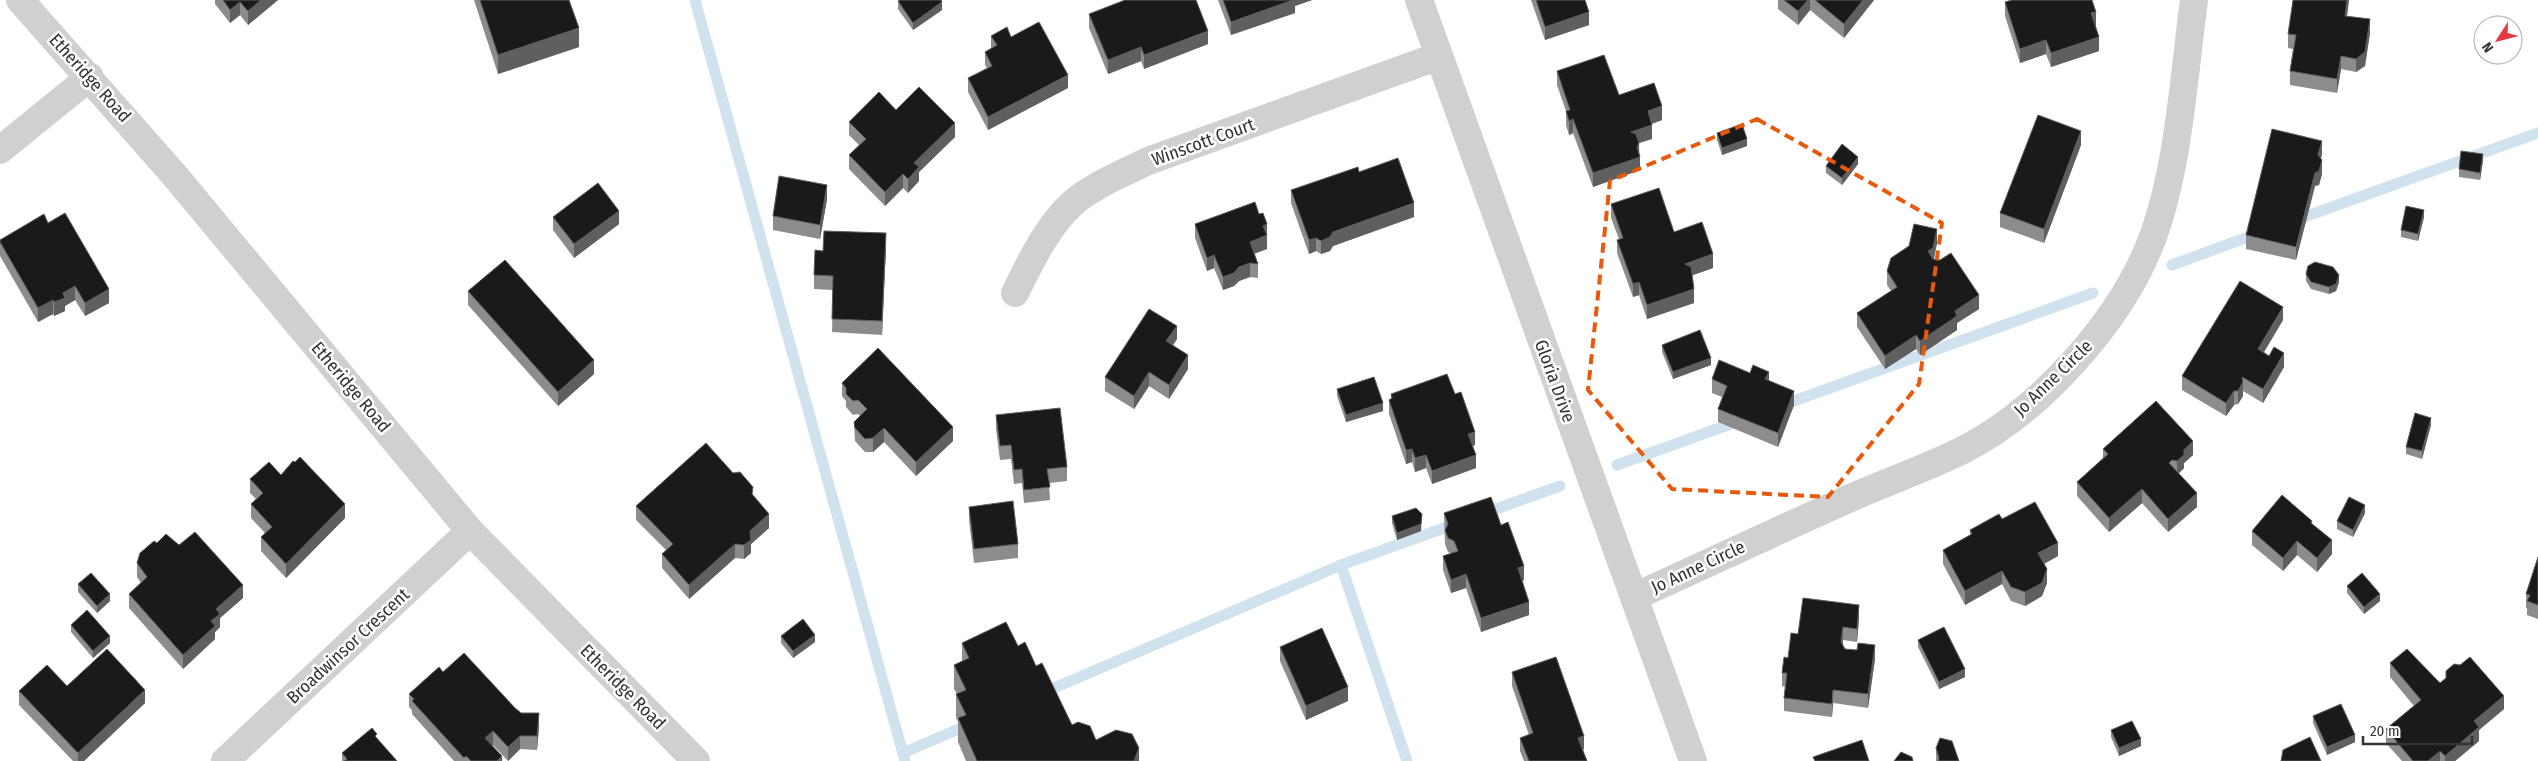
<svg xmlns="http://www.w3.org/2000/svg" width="2538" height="761" viewBox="0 0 2538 761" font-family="'Fira Sans Condensed',sans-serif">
	<rect width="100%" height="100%" fill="#fff"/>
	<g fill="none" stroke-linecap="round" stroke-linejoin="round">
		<g stroke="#cfe2ee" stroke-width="11">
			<path d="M695,0l210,761"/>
			<path d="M2293,221l245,-88"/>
			<path d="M2172,265l87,-32"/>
			<path d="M1780,406l313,-113"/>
			<path d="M1617,465l122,-44"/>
			<path d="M1482,514l78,-28"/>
			<path d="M1341,565l66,196"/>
			<path d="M1040,694l301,-129 117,-42"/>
			<path d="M903,753l67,-29"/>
		</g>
		<g stroke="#d0d0d0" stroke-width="28">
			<path d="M20,0l156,177 294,354 226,230"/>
			<path d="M1419,0l274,761"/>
			<path d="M0,150l90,-73"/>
			<path d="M1015,293c16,-32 32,-67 59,-91 20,-17 50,-29 74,-41l291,-105"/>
			<path d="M1634,597c70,-32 141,-65 212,-97 38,-17 78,-31 115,-49 80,-40 163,-133 193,-217 25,-71 30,-159 40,-234"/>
			<path d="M225,761l245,-230"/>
		</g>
	</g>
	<g fill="#8c8c8c">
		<path d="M215,0h63l-30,25 -8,-10 -10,8 -15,-19z"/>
		<path d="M474,0h95l10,47 -81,27z"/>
		<path d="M1218,0h94l-17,6v7l-64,22z"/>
		<path d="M1531,0h54l4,25 -44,15z"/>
		<path d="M1778,0h96l-30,38 -34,-28 -12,15 -20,-16z"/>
		<path d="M2349,0l-2,16 23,17 -5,33 -9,6 -15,-3 -4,24 -47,-8v-14l3,-22 -5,-1v-14z"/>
		<path d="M898,1l44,9 -29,20 -15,-21z"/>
		<path d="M2005,2l91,24h-1l4,25 -48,16 -5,-13 -26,9 -15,-47z"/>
		<path d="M1089,14l119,30 -64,25 -3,-8 -33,13 -19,-46z"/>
		<path d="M991,36l20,1 57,51 -80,42 -20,-38v-14l19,-10 -2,-3v-13l6,-4z"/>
		<path d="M1557,71l62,24 43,25 -10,4v15l-13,4 1,27 -47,17 -20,-54 -4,2 -3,-10v-14l-9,-26z"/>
		<path d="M896,110l59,27 -36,35v9l-11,12 -5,-5 -18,18 -36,-37v-14l10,-10 -10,-10v-13z"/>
		<path d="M1717,133l30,13 -25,9 -5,-15z"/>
		<path d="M2081,145l-37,98 -44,-16v-14z"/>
		<path d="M2322,154l-1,5 1,15 -3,11 -4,1 -19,74 -50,-11v-14z"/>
		<path d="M2483,161l-3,19 -21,-3v-8z"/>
		<path d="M1858,164l-16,21 -16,-12v-7z"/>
		<path d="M1359,172l55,45 -81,29 -3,5 -9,3 -5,-3 -7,3 -18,-51v-13z"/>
		<path d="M827,199l-7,40 -47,-9v-14z"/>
		<path d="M1611,204l63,28 39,36 -21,7 2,28 -47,16 -8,-24 -6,2 -16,-44v-13l2,-1 -8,-21z"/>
		<path d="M1259,214l8,10v25l-13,5 4,10v14l-8,-1 -11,4 -5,5 -11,4 -9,-22 -7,3 -12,-33v-14z"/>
		<path d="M553,217l66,7 -45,34 -21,-28z"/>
		<path d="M2424,217l-6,24 -17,-4v-7z"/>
		<path d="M48,223l61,80 -24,13 -10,-16 -10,6v5l-11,5 -1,-2 -15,8 -38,-66v-16z"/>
		<path d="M1937,243l-3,16 45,50 -22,14v7l-37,25 -4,-6 -31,20 -28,-42v-14l34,-22 -4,-6v-14z"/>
		<path d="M886,247l-4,88 -50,-3 1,-42 -19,-1v-14l9,-24z"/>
		<path d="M2306,274l33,8 -3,9 -7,3 -18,-5 -5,-8z"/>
		<path d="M468,291l126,83 -36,32 -90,-101z"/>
		<path d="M2283,320l-19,32 20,15 -21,36 -20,-12v5l-5,8 -4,1 -8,11 -44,-26v-14z"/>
		<path d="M1177,339l-4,6 15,24 -19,30 -20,-13 -15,23 -29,-18v-14z"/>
		<path d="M1662,345l49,20 -38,14 -11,-27z"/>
		<path d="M1712,379l57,1 25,25 -16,42 -60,-25v-13l4,-12 -10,-4z"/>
		<path d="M842,383l111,58 -37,35 -32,-34 -11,10h-8l-10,-11 -1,-19 6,-6 -2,-2 -5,1 -7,-8v-6l-4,-5z"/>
		<path d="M1337,389l46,22 -37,11 -9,-26z"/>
		<path d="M1391,394l84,51 -2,1 3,22 -44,16 -6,-16 -11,4 -3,-10 -6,2 -17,-50v-14l2,-1z"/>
		<path d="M996,415l71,52v14l-18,2 1,17 -26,3 -2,-20 -8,1 -3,-25 -11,1 -4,-31z"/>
		<path d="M2431,425l-9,34 -16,-5v-7z"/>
		<path d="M2103,449l90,6 -9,8v5l-5,5 18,34 -29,25 -26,-29 -33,29 -32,-36v-14l26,-23z"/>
		<path d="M281,475l64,43 -59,60 -25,-27v-14l4,-4 -14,-15v-14l5,-5 -6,-6v-14z"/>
		<path d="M753,496l16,32 -18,16v9l-7,6 -9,-1 -46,41 -27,-31v-14l4,-4 -30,-30v-14z"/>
		<path d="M969,507l49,37v14l-44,5 -5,-43z"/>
		<path d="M1444,513l57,12 23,55 -2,1 7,34 -48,17 -15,-44 -15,5 -8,-23v-14l9,-2 -4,-2 -3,-8z"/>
		<path d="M2365,513l-12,24 -16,-8v-8z"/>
		<path d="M1392,516l29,15 -24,9 -5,-17z"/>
		<path d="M2002,519l56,37 -14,8 3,19 -5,13 -17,10 -14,-5 -9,-17 -37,21 -22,-41v-14l27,-15v-5z"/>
		<path d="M2312,523l20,31 -15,18 -20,-17 -14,16 -31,-26v-14z"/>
		<path d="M2538,557v62l-11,-4v-7h-1v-14z"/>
		<path d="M137,563l106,35 -23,20v9l-5,5v7l-32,30 -54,-61v-14l12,-11 -4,-6z"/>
		<path d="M78,584l32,17 -13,12 -19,-21z"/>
		<path d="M2347,586l33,15 -16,13 -17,-21z"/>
		<path d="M1859,619l-2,23 -14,-2v5l2,4 30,10 -7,49 -35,-5 -1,14 -48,-6v-13l1,-11 -3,-1v-13l16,-39z"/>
		<path d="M71,625l39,18 -17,15 -22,-26z"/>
		<path d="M781,636l34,6 -22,16 -12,-15z"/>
		<path d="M1918,640l47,37 -26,12 -21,-42z"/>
		<path d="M962,643l56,3 18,20 36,59 24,15 43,21h-173l-8,-19v-20l-2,-5v-23h1l-3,-5v-24l8,-4z"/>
		<path d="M1280,647l68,54 -42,19 -26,-59z"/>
		<path d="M2390,663l50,20 64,26 -25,21v11l-24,20h-53l-16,-18v-14l28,-23 -24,-29z"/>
		<path d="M443,672l72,36 24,19 -2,23 -17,-1 -12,12 -15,-16 -1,1 10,15h-48l-42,-47v-4l-3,-3v-13z"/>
		<path d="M1512,672l72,77 -1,1 4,11h-63l-4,-10v-13l9,-3 -17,-49z"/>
		<path d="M19,691l126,12 -61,58h-11l-54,-56z"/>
		<path d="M2313,716l42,26 -28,13 -14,-32z"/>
		<path d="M2111,730l30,16 -22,10 -8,-19z"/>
		<path d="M377,739l20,22h-55v-8z"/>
		<path d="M1936,748l23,13h-23z"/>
	</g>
	<g fill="#5f5f5f">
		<path d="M261,0h17l-30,25v-14z"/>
		<path d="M1293,0h19l-17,6v7l-64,22v-13z"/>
		<path d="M1808,0h2v10l-12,15v-14z"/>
		<path d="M1863,0h11l-30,38v-14z"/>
		<path d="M2347,0h2l-4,30v-14z"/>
		<path d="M240,2v13l-10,8v-13z"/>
		<path d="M942,2v8l-29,20v-7z"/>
		<path d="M1589,12v13l-44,15v-13z"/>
		<path d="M2096,12v14l-5,1v-14z"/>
		<path d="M2370,19v14l-5,33 -9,6v-13z"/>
		<path d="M579,28v19l-81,27v-19z"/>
		<path d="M1208,31v13l-64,25v-14z"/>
		<path d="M2099,37v14l-48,16v-14z"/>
		<path d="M2046,40v14l-26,9v-14z"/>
		<path d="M1141,47v14l-33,13v-14z"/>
		<path d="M2341,56v13l-4,24v-14z"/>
		<path d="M1068,75v13l-80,42v-13z"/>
		<path d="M1662,106v14l-14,5v-14z"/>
		<path d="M1573,119v14l-4,2v-14z"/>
		<path d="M955,123v14l-36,35v9l-11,12v-14l6,-16z"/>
		<path d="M1652,125v14l-13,4v13l1,1v13l-47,17v-14l38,-41z"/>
		<path d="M2081,131v14l-37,98v-14z"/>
		<path d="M1747,139v7l-25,9v-7z"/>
		<path d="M2322,141v13l-4,15v-14z"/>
		<path d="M2483,154v7l-3,19v-7z"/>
		<path d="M1858,157v7l-16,21v-7z"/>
		<path d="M2322,160v14l-3,11 -4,1 -19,74v-13l19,-74z"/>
		<path d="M903,174v14l-18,18v-14z"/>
		<path d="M827,185v14l-7,40v-14z"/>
		<path d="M1414,203v14l-81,29 -3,5 -9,3v-13l12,-9z"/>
		<path d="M2424,210v7l-6,24v-7z"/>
		<path d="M619,211v13l-45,34v-14z"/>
		<path d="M1267,224v25l-17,6v-13l13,-16z"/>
		<path d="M1937,229v14l-4,19 -5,-11z"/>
		<path d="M886,233v14l-4,88v-14z"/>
		<path d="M1316,238v13l-7,3v-14z"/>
		<path d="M1713,254v14l-28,10v-14z"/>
		<path d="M1214,255v13l-7,3v-13z"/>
		<path d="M1250,263v14l-11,4 -5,5 -11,4v-13l16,-10z"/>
		<path d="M2339,275v7l-3,9 -7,3v-7z"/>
		<path d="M1639,282v13l-6,2v-13z"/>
		<path d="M75,286v14l-10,6v5l-11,5v-14l9,-9z"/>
		<path d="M109,289v14l-24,13v-13z"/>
		<path d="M1694,289v14l-47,16v-14z"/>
		<path d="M1979,295v14l-22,14v7l-37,25v-14l35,-30z"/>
		<path d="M53,300v14l-15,8v-14z"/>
		<path d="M2283,307v13l-25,42v-13z"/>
		<path d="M1177,326v13l-11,16v-14z"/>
		<path d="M1916,335v14l-31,20v-13z"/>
		<path d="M2284,353v14l-21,36v-14z"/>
		<path d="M1188,355v14l-19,30v-14z"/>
		<path d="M1711,358v7l-38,14v-7z"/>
		<path d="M594,360v14l-36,32v-14z"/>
		<path d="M1149,372v14l-15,23v-13z"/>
		<path d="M1769,372v13l-4,-6z"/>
		<path d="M2243,382v14l-5,8v-13z"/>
		<path d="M1794,391v14l-16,42v-14z"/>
		<path d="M2234,391v14l-8,11v-13z"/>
		<path d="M1383,403v8l-37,11v-7z"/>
		<path d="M2431,418v7l-9,34v-8z"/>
		<path d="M953,427v14l-37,35v-14z"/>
		<path d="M884,428v14l-11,10v-14z"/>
		<path d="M1475,432v13l-7,3v-14z"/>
		<path d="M2193,441v14l-9,8v5l-7,7v-14l7,-11z"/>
		<path d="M1412,449v13l-6,2v-14z"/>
		<path d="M1426,455v13l-11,4v-14z"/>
		<path d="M1476,455v13l-44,16v-13z"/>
		<path d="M2142,489v14l-33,29v-14z"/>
		<path d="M2197,493v14l-29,25v-13z"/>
		<path d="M345,504v14l-59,60v-14z"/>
		<path d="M2365,505v8l-12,24v-7z"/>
		<path d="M769,514v14l-18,16v9l-7,6v-14l6,-14z"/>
		<path d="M1422,514l-1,17 -24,9v-7z"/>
		<path d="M2332,540v14l-15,18v-14z"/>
		<path d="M2297,541v14l-14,16v-13z"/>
		<path d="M2058,543v13l-20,11v-14z"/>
		<path d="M735,544v14l-46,41v-14z"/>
		<path d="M1524,566v14l-6,2v-14z"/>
		<path d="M2047,569v14l-5,13 -17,10v-14z"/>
		<path d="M2002,571v13l-37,21v-14z"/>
		<path d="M1466,574v14l-15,5v-13z"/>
		<path d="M243,585v13l-23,20v9l-5,5v7l-32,30v-14l28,-34 5,-12z"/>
		<path d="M110,594v7l-13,12v-7z"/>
		<path d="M2380,594v7l-16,13v-7z"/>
		<path d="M1529,602v13l-48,17v-14z"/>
		<path d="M1859,605v14l-2,23v-13z"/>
		<path d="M1843,627v13l-2,16v-14z"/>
		<path d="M815,635v7l-22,16v-7z"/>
		<path d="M110,636v7l-17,15v-7z"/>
		<path d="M1875,645v14l-7,49v-14z"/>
		<path d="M1965,669v8l-26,12v-7z"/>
		<path d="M1348,687v14l-42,19v-14z"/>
		<path d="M145,690v13l-61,58h-6v-8z"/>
		<path d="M1833,690v13l-1,14v-13z"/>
		<path d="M2504,696v13l-25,21v11l-24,20h-10v-5l29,-35z"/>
		<path d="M539,713v14l-2,23v-14z"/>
		<path d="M493,731v14l-8,7v-14z"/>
		<path d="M2355,735v7l-28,13v-8z"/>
		<path d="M520,736v13l-12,12v-14z"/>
		<path d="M1584,736v13l-6,3v-14z"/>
		<path d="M2141,739v7l-22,10v-8z"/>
		<path d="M1139,748v13h-5z"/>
		<path d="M2440,751v10h-12z"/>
		<path d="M502,756v5h-5z"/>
	</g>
	<g fill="#1a1a1a" stroke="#5f5f5f">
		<path d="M223,0h38l-13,11 -8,-9 -10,8z"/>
		<path d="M480,0h89l10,28 -81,27z"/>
		<path d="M900,0h41l1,2 -29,21 -15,-22z"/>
		<path d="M1125,0h71l12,31 -64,24 -3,-8 -33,13 -19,-46z"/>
		<path d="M1223,0h70l-62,22z"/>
		<path d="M1536,0h49l4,12 -44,15z"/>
		<path d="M1784,0h24l-10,11z"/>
		<path d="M1815,0h48l-19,24z"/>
		<path d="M2012,0h80l4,12 -5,1 8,24 -48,16 -5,-13 -26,9 -15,-47z"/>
		<path d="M2293,0h54l-2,16 25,3 -5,33 -9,7 -15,-3 -4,23 -47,-8 6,-36 -8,-1z"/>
		<path d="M1039,22l29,53 -80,42 -20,-39 24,-12 -7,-14 12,-7 -6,-9 16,-9 4,10z"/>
		<path d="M1604,55l15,40 35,-12 8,23 -14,5 4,14 -21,7 5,2 3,9 -2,4 3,10 -47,16 -20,-54 -4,2 -3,-10 4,-1 -13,-39z"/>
		<path d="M919,87l36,36 -41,40 5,4 -11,12 -5,-5 -18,18 -36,-37 17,-16 -17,-17 30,-30 17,18z"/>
		<path d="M2038,115l43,16 -37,98 -44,-16z"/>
		<path d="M1742,124l5,15 -25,9 -5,-15z"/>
		<path d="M2272,129l50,12 -4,14 4,5 -3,11 -4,2 -19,74 -50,-12z"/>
		<path d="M1842,144l16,13 -16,21 -16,-12z"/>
		<path d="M2461,151l22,3 -3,19 -21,-4z"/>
		<path d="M1398,158l16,45 -81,29 -3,5 -9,4 -5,-3 -7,2 -18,-50 67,-23 1,5z"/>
		<path d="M779,176l48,9 -7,40 -47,-9z"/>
		<path d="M598,183l21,28 -45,33 -21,-27z"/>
		<path d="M1659,188l15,44 28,-10 11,32 -28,10 6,3 3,22 -47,16 -8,-23 -6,2 -16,-44 6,-2 -12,-34z"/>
		<path d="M1255,202l4,12 4,-1 4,11 -4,2 4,9 -17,7 8,22 -8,-1 -11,4 -5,6 -11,4 -9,-22 -7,3 -12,-34z"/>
		<path d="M2406,206l18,4 -6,24 -17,-4z"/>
		<path d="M65,213l44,76 -24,14 -10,-17 -12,7 2,5 -11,4 -1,-2 -15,8 -38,-66v-2l44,-26 4,9z"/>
		<path d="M1914,224l23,5 -4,19 -5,3 5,8 7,1 11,-7 28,42 -24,16 2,5 -37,25 -4,-6 -31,21 -28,-43 40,-26 -10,-16 4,-13 18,-12z"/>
		<path d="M824,231l62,2 -4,88 -50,-2 1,-43 -19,-1 1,-25 8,1z"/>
		<path d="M505,260l89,100 -36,32 -90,-101z"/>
		<path d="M2315,262l18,5 6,8 -3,9 -7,3 -18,-5 -5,-8 2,-8z"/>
		<path d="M2240,281l43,26 -25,42 11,7 5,-9 10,6 -21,36 -21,-12 1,5 -5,9h-4l-8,12 -44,-27z"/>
		<path d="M1149,309l28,17 -11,15 22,14 -19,30 -20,-13 -15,24 -29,-19z"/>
		<path d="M1700,330l11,28 -38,14 -11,-27z"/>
		<path d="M878,348l75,79 -37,35 -32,-34 -11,10 -8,1 -10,-11 -1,-6 13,-13 -9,-9 -5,1 -7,-7v-6l-4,-5z"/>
		<path d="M1719,360l31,13 3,-8 16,7 -4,7 29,12 -16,42 -60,-24 9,-23 -15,-7z"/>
		<path d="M1447,374l8,20 6,-2 14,40 -7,2 8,21 -44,16 -6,-16 -11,3 -3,-9 -6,1 -17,-50 3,-2 -1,-4z"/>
		<path d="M1374,377l9,26 -37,12 -9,-26z"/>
		<path d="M2156,401l37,40 -9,9v5l-7,6 -5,-1 -3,3 28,30 -29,26 -26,-30 -33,29 -32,-36 31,-28 -5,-5z"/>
		<path d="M1060,408l7,59 -20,2 3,18 -26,3 -2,-21 -8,1 -3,-25 -11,1 -4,-31z"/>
		<path d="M2415,413l16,5 -9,33 -16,-4z"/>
		<path d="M706,443l27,30 7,-1 13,15 -1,7 17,20 -19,17 1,9 -7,5 -9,-1 -46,41 -27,-31 11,-10 -37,-38z"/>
		<path d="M300,457l45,47 -59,60 -25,-27 11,-10 -21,-23 12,-11 -13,-14 19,-17 12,13 12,-14 2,1z"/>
		<path d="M2282,495l30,26 -1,2 21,17 -15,18 -20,-17 -14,17 -31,-27z"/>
		<path d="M1491,497l10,28 7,-3 16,44 -6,2 11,34 -48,16 -15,-44 -15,6 -8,-24 15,-5 -4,-10 -6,-3 -3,-8 3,-6 -4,-11z"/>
		<path d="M2349,497l16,8 -12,25 -16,-9z"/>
		<path d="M1013,501l5,43 -44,5 -5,-42z"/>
		<path d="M2035,502l23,41 -20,10 9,16 -5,14 -17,9 -14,-5 -9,-16 -37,20 -22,-41 29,-16 -2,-4 29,-16 3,5z"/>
		<path d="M1416,508l6,6 -1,10 -24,9 -5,-17z"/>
		<path d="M195,532l48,53 -27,24 4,5 -9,7 4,5 -32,29 -54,-61 18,-17 -10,-14 3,-10 14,-12 3,2 9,-9 13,11z"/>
		<path d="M2538,557v48l-11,-4 3,-6 -4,-1z"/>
		<path d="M91,573l19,21 -13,12 -19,-22z"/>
		<path d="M2362,573l18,21 -16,13 -17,-21z"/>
		<path d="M1803,598l56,7 -2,24 -14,-2 -2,15 4,7 12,1 1,-7 17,2 -7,49 -35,-4 -1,14 -48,-6 3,-25h-5l2,-16 4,1 3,-25 7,1z"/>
		<path d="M87,610l23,26 -17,15 -22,-26z"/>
		<path d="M803,619l12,16 -22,16 -12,-15z"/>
		<path d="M1006,622l12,24 7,-4 11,24 6,-3 30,62 6,-3 12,4 6,14 20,-10 16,4 7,14 -5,13h-157l-19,-43 8,-3 -10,-21 10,-4 -12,-25 15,-7 -7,-15z"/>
		<path d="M1944,627l21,42 -26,13 -21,-42z"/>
		<path d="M1322,628l26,59 -42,19 -26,-59z"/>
		<path d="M107,649l38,41 -67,63 -59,-62 28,-26 20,21z"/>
		<path d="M2407,649l33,34 6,-5v-7l8,-7 6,1 10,-8 34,39 -30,25 5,6 -34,29 -5,-5 -12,10h-15l-27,-32 35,-29 -31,-37z"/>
		<path d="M464,653l51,55 6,5h18l-2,23h-17l-12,11 -15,-16 -8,7 17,18 -5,5h-26l-5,-5 -2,2 -52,-57 2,-2 -5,-5 30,-27 4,5z"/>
		<path d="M1556,657l28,79 -6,2 9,23h-58l-9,-23 13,-5 -21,-61z"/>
		<path d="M2341,704l14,31 -28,12 -14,-31z"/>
		<path d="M2132,721l9,18 -22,9 -8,-18z"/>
		<path d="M372,728l5,6 -2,2 22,25h-53l3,-2 -5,-6z"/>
		<path d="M2310,737l11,24h-40l2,-11z"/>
		<path d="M1940,738l12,3 7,20h-21l1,-3 -3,-10z"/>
		<path d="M1862,740l7,21h-54l-2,-4z"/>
		<path d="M1901,752l11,5 1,4h-19z"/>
	</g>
	<path fill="none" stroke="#e8590c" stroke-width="4" stroke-dasharray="10 6" stroke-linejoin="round" d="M1757,119l185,104 -23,161 -91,113 -156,-8 -84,-99 22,-209z"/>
	<g text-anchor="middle" stroke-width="5" stroke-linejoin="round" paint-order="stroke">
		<g font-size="18" fill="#333" stroke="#fff">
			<text transform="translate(90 78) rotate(48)" y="6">Etheridge Road</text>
			<text transform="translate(1203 142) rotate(-20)" y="6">Winscott Court</text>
			<text transform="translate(2053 378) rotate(-44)" y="6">Jo Anne Circle</text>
			<text transform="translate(1555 381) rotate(70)" y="6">Gloria Drive</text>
			<text transform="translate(351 387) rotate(50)" y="6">Etheridge Road</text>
			<text transform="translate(1698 567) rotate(-25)" y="6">Jo Anne Circle</text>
			<text transform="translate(348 646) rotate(-43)" y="6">Broadwinsor Crescent</text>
			<text transform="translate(623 687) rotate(45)" y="6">Etheridge Road</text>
		</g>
	</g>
	<g transform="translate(2498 40) rotate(234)"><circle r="24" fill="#ffffff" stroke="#adadad"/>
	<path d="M0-4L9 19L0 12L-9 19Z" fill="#e63946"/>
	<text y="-8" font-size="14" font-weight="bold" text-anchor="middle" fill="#333333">N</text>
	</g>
	<path d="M2363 736v8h109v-8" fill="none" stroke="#333333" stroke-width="2.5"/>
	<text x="2370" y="736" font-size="15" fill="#333333" stroke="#ffffff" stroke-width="4" paint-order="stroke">20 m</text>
</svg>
